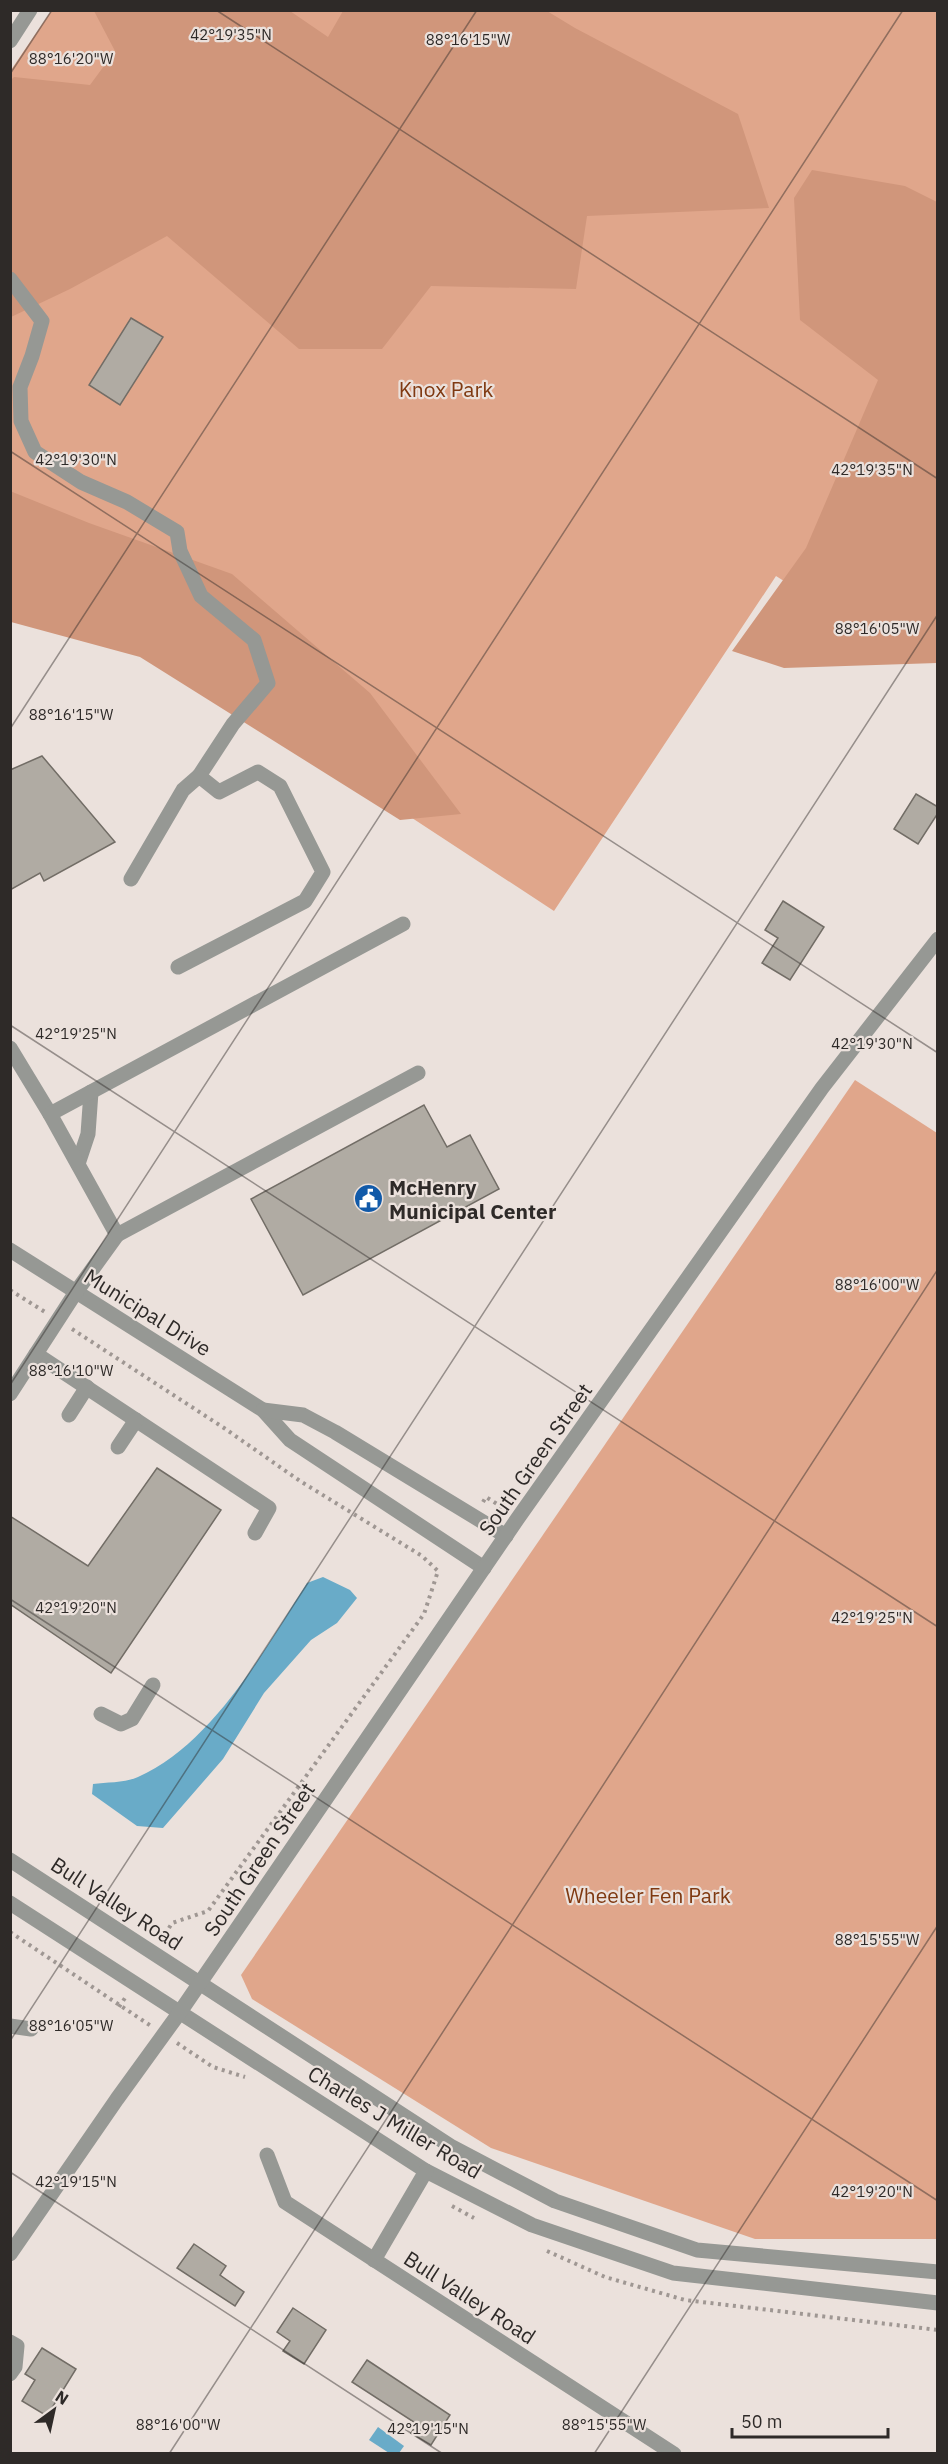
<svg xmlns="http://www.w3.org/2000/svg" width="948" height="2464" font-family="'IBM Plex Sans',sans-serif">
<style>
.green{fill:#e0a68b}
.forest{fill:#d0967b}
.water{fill:#69abc8}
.building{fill:#b0aba3;stroke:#726d66;stroke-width:1.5}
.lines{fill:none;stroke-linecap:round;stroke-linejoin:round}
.path{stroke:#9f9793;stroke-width:4;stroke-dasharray:3 4.5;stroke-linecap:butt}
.minor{stroke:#969894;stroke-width:15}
.ticks{fill:none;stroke:#2e2a28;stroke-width:1.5;stroke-opacity:0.45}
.labels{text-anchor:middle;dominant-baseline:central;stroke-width:4.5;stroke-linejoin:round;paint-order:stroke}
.park-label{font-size:21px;fill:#7f3911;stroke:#ebe1dc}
.poi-label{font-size:21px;font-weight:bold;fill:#2e2a28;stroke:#ebe1dc;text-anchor:start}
.street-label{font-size:21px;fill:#2e2a28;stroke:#ebe1dc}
.ticks-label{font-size:15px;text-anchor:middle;fill:#2e2a28;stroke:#ebe1dc;stroke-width:4.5;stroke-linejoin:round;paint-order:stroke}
</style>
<rect width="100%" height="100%" fill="#ebe1dc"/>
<g class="green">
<path d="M51,11H937V598L902,656L776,576L554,911L11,555V70Z"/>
<path d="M855,1080L937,1133V2239H755L491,2148L252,1999L241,1975Z"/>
</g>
<g class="forest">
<path d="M94,11H290L328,37L343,11H547L575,28L738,114L769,208L587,216L576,289L431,286L382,349H299L167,236L70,289L11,317L10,81L14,77L90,85L115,51Z"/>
<path d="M812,170L905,186L937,202V663L784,668L732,651L806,548L878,380L800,320L794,198Z"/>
<path d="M10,491L89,523L232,574L370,693L461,814L400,820L140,657L11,622Z"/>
</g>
<g class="water">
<path d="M323,1577L350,1590L357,1598L337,1623L311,1640L264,1693L223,1759L163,1828L137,1826L92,1794L93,1784C107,1782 125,1783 138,1777C213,1744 264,1650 307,1583Z"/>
<path d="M378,2427L404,2446L399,2453H389L369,2440Z"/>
</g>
<g class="building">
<path d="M131,318L163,337L120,405L89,385Z"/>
<path d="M42,756L115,842L44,881L40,873L10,890V770Z"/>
<path d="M916,794L938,807V813L918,844L894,829Z"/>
<path d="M783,901L824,927L790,980L762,963L778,938L765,930Z"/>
<path d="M424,1105L447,1147L470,1135L499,1189L303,1295L251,1199Z"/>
<path d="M157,1468L221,1510L111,1673L10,1604V1516L88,1566Z"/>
<path d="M194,2244L226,2266L220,2275L244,2292L235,2306L177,2268Z"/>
<path d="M293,2308L326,2330L304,2364L283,2351L290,2341L277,2332Z"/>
<path d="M42,2348L76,2369L47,2416L22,2401L35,2380L25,2374Z"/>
<path d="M367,2360L450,2415L431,2445L411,2433L417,2424L352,2382Z"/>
</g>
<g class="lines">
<g class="path">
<path d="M10,1290L45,1312"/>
<path d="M72,1329L224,1428L300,1481L422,1556L438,1571L424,1614L208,1911L172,1923L163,1938"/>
<path d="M483,1502L486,1497L505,1509"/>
<path d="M10,1932L151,2026"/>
<path d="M119,2007L125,1998"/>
<path d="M177,2043L213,2067L245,2077"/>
<path d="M452,2206L474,2218"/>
<path d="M547,2251L605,2277L685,2300L938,2330"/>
</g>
<g class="minor">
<path d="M10,41L30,10"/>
<path d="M10,279L42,321L32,356L20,387L21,421L35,452L81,482L127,502L177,532L180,551L201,596L254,640L268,683L233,724L199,776"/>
<path d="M131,879L183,790L199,776L219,792L258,772L280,786L323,872L305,901L178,967"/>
<path d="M10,1048L50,1114"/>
<path d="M78,1164L88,1134L91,1092"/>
<path d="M117,1235L418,1073"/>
<path d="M10,1250L263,1410L290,1440L484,1568"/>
<path d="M36,1354L269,1508L255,1533"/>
<path d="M10,1394L76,1292L117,1235L50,1114L403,924"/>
<path d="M263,1410L303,1415L335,1432L506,1536"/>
<path d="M69,1415L87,1387"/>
<path d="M118,1447L136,1420"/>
<path d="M101,1714L121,1724L132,1719L153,1685"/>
<path d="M10,1860L452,2147L555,2201L697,2250L938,2272"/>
<path d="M10,1903L426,2171L532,2225L673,2273L938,2303"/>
<path d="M10,2026L31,2029"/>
<path d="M267,2155L285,2202L674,2454"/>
<path d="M10,2254L117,2099L180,2012L518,1518L822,1088L938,939"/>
<path d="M374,2260L426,2171"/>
<path d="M10,2342L17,2346L15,2367L10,2374"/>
</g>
</g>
<path class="ticks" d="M216,10L938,479M10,74L52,10M10,451L938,1053M10,729L477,10M10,1025L938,1627M10,1385L903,10M10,1599L938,2201M10,2041L938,614M10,2172L443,2454M169,2454L938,1269M594,2454L938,1925"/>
<defs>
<symbol id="civic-disc" viewBox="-11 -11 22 22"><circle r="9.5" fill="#115aa9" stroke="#ebe1dc"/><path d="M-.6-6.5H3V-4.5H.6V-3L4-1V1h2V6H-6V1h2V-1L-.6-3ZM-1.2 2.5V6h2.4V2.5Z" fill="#fff"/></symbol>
</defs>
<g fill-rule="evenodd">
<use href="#civic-disc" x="352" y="1182" width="33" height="33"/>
</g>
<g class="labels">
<g class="park-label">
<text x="446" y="389">Knox Park</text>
<text x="648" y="1895">Wheeler Fen Park</text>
</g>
<g class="poi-label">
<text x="389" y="1187">McHenry<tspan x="389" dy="24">Municipal Center</tspan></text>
</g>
<g class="street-label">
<text transform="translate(148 1312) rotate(32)">Municipal Drive</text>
<text transform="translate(535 1459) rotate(-55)">South Green Street</text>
<text transform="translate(259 1859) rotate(-56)">South Green Street</text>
<text transform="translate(117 1903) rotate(33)">Bull Valley Road</text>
<text transform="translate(395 2122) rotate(31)">Charles J Miller Road</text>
<text transform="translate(470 2297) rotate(33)">Bull Valley Road</text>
</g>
</g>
<g class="ticks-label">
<text x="231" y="40">42°19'35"N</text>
<text x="468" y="45">88°16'15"W</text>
<text x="71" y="64">88°16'20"W</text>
<text x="76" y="465">42°19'30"N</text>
<text x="872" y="475">42°19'35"N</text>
<text x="877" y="634">88°16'05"W</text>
<text x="71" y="720">88°16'15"W</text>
<text x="76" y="1039">42°19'25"N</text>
<text x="872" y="1049">42°19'30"N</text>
<text x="877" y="1290">88°16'00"W</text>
<text x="71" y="1376">88°16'10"W</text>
<text x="76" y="1613">42°19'20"N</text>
<text x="872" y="1623">42°19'25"N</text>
<text x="877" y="1945">88°15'55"W</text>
<text x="71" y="2031">88°16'05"W</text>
<text x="76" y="2187">42°19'15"N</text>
<text x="872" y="2197">42°19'20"N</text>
<text x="178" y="2430">88°16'00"W</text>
<text x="604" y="2430">88°15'55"W</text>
<text x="428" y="2434">42°19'15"N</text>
</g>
<rect width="948" height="2464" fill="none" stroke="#2e2a28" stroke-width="24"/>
<g transform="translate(54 2410) rotate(33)" stroke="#ebe1dc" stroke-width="4.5" paint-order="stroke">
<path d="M0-4.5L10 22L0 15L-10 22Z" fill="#2e2a28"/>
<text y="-9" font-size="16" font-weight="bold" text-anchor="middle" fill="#2e2a28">N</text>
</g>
<path d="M732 2428v9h156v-9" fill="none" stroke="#2e2a28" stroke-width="3"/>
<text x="741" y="2428" font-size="18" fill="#2e2a28" stroke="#ebe1dc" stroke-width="4.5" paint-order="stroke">50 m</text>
</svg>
